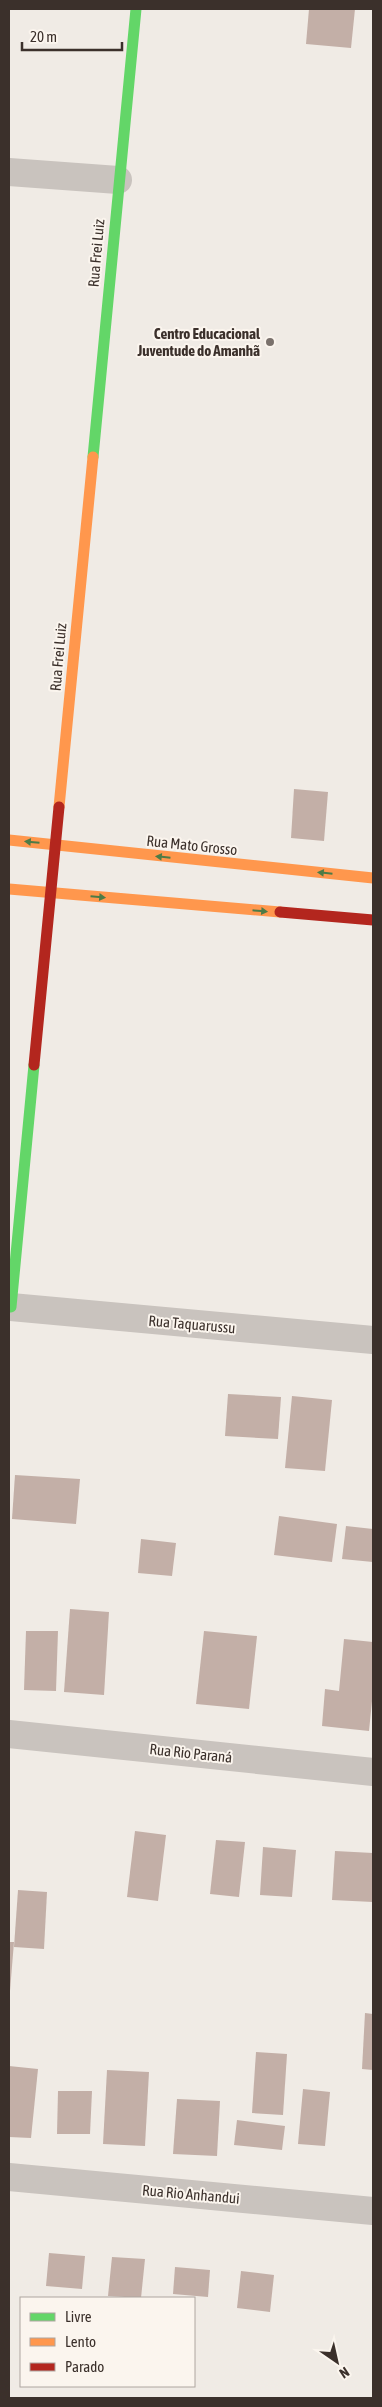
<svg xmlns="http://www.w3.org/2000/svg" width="382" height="2407" font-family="'Asap Condensed',sans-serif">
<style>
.building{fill:#c3afa7}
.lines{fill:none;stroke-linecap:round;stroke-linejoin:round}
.street{stroke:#c9c3be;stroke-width:28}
.fast{stroke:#63d668;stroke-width:11}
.slow{stroke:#ff974d;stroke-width:11}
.jam{stroke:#b3261e;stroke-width:11}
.oneway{fill:#4d7b46}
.poi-dot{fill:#7a716c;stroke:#fbf5ee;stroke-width:2}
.labels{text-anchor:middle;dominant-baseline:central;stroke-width:4;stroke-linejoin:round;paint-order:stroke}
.street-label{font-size:15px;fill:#3b302b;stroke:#fbf5ee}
.poi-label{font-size:15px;font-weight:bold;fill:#3b302b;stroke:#fbf5ee;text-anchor:end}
</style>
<rect width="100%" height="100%" fill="#f0ebe5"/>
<g class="building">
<path d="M309,9H355L351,48L306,44Z"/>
<path d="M294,789L328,792L324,841L291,838Z"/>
<path d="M228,1394L281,1397L278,1439L225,1436Z"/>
<path d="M292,1396L332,1400L325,1471L285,1468Z"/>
<path d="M15,1475L80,1479L76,1524L12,1519Z"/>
<path d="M279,1516L337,1524L332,1562L274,1555Z"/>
<path d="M346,1526L373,1529V1562L342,1559Z"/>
<path d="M141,1539L176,1543L172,1576L138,1573Z"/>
<path d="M70,1609L109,1612L104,1695L64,1692Z"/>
<path d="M26,1631H58L56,1691L24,1690Z"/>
<path d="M204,1631L257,1636L249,1709L196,1704Z"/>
<path d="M344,1639L373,1642V1691L369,1731L322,1726L325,1689L339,1691Z"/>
<path d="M135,1831L166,1835L158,1901L127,1897Z"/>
<path d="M216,1840L245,1842L239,1897L210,1894Z"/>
<path d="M263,1847L296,1850L292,1897L260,1895Z"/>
<path d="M335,1851L373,1853V1902L332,1900Z"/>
<path d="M18,1890L47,1892L44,1949L14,1947Z"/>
<path d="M9,1942H14L10,1991H9Z"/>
<path d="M365,2013L373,2014V2070L362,2069Z"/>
<path d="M256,2052L287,2054L283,2115L252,2113Z"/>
<path d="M9,2066L38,2069L31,2138L9,2137Z"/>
<path d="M107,2070L149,2072L145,2146L103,2144Z"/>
<path d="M303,2089L330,2092L325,2146L298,2144Z"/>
<path d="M58,2091H92L90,2134H57Z"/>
<path d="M177,2099L220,2101L217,2156L173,2154Z"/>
<path d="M237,2120L285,2126L282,2150L234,2145Z"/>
<path d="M49,2253L85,2256L82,2289L46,2286Z"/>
<path d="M112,2257L145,2259L141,2298L108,2296Z"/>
<path d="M175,2267L210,2270L208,2297L173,2294Z"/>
<path d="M241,2271L274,2275L270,2312L237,2308Z"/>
</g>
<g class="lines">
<g class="street">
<path d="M9,172L118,180"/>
<path d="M11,1307L373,1340"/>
<path d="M9,1734L373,1772"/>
<path d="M9,2177L373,2211"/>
</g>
<g class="fast">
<path d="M93,457L136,9"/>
<path d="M9,1307H11L34,1065"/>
</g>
<g class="slow">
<path d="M59,807L93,457"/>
<path d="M9,840L373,878"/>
<path d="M9,889L280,912"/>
</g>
<g class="jam">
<path d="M280,912L373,920"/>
<path d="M34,1065L59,807"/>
</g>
</g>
<defs><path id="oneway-solid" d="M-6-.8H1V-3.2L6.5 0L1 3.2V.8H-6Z" transform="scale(1.25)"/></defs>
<g class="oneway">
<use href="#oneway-solid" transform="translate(32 842) rotate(-175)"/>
<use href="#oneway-solid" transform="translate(163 857) rotate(-174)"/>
<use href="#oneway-solid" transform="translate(325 873) rotate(-174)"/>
<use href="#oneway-solid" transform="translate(98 897) rotate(5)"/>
<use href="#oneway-solid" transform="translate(260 911) rotate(5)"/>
</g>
<circle class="poi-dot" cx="270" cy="342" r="5"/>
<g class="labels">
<g class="street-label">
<text transform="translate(96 253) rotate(-85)">Rua Frei Luiz</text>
<text transform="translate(58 657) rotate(-85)">Rua Frei Luiz</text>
<text transform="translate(192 845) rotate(6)">Rua Mato Grosso</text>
<text transform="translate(192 1324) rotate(5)">Rua Taquarussu</text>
<text transform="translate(191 1753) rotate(6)">Rua Rio Paraná</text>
<text transform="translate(191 2194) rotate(5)">Rua Rio Anhandui</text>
</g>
<g class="poi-label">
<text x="260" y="333">Centro Educacional<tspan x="260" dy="17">Juventude do Amanhã</tspan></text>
</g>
</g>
<rect width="382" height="2407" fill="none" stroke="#3b302b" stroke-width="20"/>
<rect x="20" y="2297" width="175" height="90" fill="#fbf5ee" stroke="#aea6a0"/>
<rect x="30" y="2313" width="25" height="8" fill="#63d668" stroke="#aea6a0"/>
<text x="65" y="2322" font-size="15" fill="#3b302b">Livre</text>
<rect x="30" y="2338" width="25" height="8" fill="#ff974d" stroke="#aea6a0"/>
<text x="65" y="2347" font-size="15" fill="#3b302b">Lento</text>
<rect x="30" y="2363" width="25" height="8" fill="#b3261e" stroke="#aea6a0"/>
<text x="65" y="2372" font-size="15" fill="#3b302b">Parado</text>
<g transform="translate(337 2362) rotate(146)" stroke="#fbf5ee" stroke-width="4" paint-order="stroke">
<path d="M0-4L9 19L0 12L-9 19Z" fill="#3b302b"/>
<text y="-8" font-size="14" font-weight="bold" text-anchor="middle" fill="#3b302b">N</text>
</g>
<path d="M22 42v8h100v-8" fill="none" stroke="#3b302b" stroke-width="2.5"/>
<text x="30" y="42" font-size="15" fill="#3b302b" stroke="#fbf5ee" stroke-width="4" paint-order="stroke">20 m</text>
</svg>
